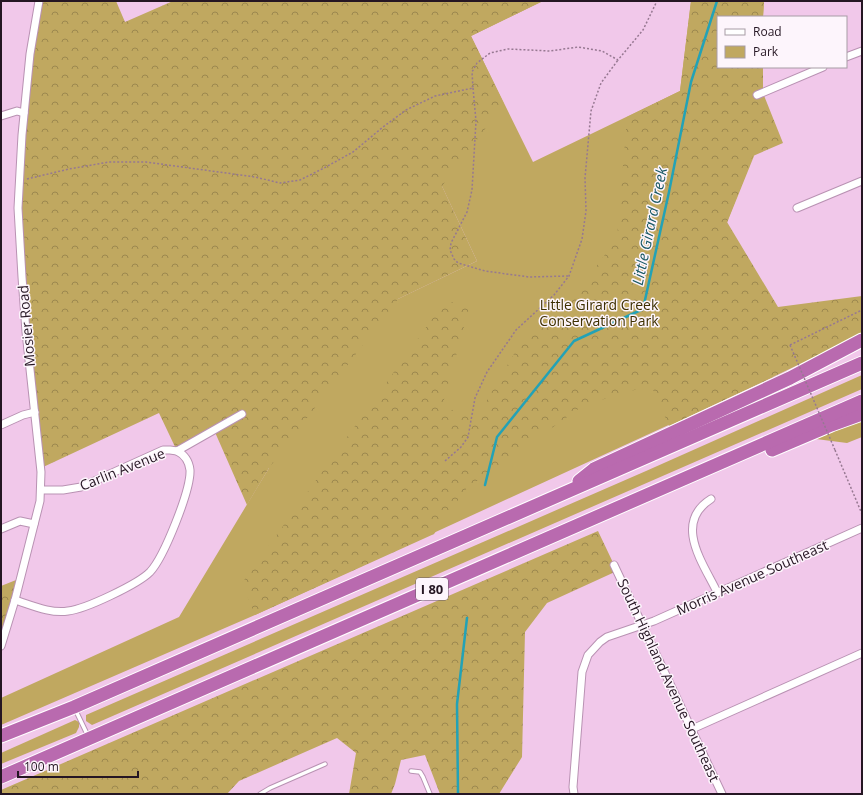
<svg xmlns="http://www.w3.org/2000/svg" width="863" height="795" font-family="'Open Sans',sans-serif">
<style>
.green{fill:#c0a860}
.forest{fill:url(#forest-crowns)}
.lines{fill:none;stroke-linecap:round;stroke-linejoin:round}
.stream{stroke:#23a2b6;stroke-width:2.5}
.lane-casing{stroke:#b992b3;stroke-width:5.5}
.street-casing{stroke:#b992b3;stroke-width:9}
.highway-casing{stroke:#fff;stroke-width:15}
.path{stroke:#967891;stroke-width:1.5;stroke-dasharray:2 2;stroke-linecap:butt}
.lane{stroke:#fff;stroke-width:3.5}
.street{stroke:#fff;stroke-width:7}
.highway{stroke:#b96aaf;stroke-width:13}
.path-bridge{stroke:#967891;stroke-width:1.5;stroke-dasharray:2 2;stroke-linecap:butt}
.labels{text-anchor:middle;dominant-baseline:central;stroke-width:3;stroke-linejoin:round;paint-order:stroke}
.shield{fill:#fdf5fc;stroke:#665964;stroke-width:1}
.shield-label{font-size:13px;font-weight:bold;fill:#251623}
.park-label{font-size:14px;fill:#3e3000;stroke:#fdf5fc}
.street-label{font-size:14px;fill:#251623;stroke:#fdf5fc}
.water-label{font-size:15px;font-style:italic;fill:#185964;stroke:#fdf5fc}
</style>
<defs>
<pattern id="forest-crowns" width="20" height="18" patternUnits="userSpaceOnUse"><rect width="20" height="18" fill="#c0a860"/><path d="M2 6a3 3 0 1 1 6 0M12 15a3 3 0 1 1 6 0" fill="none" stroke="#9c884f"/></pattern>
</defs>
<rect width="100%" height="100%" fill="#f1c8ea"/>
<g class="green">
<path d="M543,1L471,36L533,162L680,91L691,1H764L763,17H718V67L754,156L716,250L773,377L255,615L1,725V698L179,617L269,468L229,380L477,261L361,13Z"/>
<path d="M862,375V389L92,725L86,721V715L646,471Z"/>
<path d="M862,420V437L847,443L816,439Z"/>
<path d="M75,720L79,722V727L76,733L1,764V753Z"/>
</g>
<g class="forest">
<path d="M39,1H116L125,22L173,1H543L471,36L504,104L442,186L477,261L398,299L269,468L247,505L214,430L177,451L159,413L41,468L18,208Z"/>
<path d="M691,1H764L763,17H718V67H763V93L783,143L753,156L727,222L778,307L862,296V334L773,377L669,426L651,385L584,405L467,488L434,534L255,615L242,583L445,301L470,305L442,407L477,417L521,342L585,282L617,238L627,117L680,91Z"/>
<path d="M598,531L617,571L547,603L525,632L522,757L499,794H440L425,755L401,760L395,784L391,794H349L356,753L337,738L239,781L227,794H1V790Z"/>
<path d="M21,578L1,646V586Z"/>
</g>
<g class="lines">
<g class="stream">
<path d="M485,485L497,437L574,341L643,309L669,192L691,82L717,1"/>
<path d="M458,794L457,704L467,618"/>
</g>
<defs>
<g id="lane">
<path d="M75,709L88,736"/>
<path d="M411,771L420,772L423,777L430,794"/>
<path d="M260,794L270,788L325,764"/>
</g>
<g id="street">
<path d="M846,57L862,51"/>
<path d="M757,95L823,67"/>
<path d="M1,116L17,111L24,113"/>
<path d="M797,208L862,181"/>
<path d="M1,425L23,415L35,412"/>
<path d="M41,490H63L81,487L163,450H170L177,451L242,414"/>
<path d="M711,499C673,523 703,563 717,592"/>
<path d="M1,529L20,521L34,524"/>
<path d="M614,565L722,794"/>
<path d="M15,600C31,605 51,614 68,611C86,609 138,584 150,572C164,557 191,490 190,470C189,461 185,455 177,451"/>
<path d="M1,646L15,600L40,501L41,472L26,332L22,277L18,208L22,135L30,54L39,1"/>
<path d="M692,729L862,653"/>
<path d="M574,794L573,787L582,672L588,655L600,642L607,637L654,621L862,528"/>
</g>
<g id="highway">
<path d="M772,450L831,425L862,414"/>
<path d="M579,481L594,469L790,378L862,340"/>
<path d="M1,736L74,707L862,363"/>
<path d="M1,777L862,401"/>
</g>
</defs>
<use href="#lane" class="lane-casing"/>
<use href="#street" class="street-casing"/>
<use href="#highway" class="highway-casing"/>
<g class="path">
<path d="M473,88L476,121L472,190L467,212L451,243L450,250L454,259L458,263L485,271L529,277L569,276"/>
<path d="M27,179L69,169L109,162H146L255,177L280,183L300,180L324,168L353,152L383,127L406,110L435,96L473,88L472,72L477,63L490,53L508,49L550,51L578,47L602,51L618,60L643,30L657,1"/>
<path d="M790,345L862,310"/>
<path d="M835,450L862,514"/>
<path d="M445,461L461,447L468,437L475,398L487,372L516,330L554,295L569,276L582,239L586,211L585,178L591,111L601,83L618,60"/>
</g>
<use href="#lane" class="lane"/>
<use href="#street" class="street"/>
<use href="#highway" class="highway"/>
<path class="path-bridge" d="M790,345L835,450"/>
</g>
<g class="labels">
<rect class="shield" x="416" y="578" width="32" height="22" rx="3"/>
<g class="shield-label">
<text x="432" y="589">I 80</text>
</g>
<g class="park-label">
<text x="599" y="304">Little Girard Creek<tspan x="599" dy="16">Conservation Park</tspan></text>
</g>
<g class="street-label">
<text transform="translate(26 326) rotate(-95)">Mosier Road</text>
<text transform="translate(122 469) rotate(-22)">Carlin Avenue</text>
<text transform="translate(752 577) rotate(-24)">Morris Avenue Southeast</text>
<text transform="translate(669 680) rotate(65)">South Highland Avenue Southeast</text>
</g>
<g class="water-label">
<text transform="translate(649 226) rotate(-78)">Little Girard Creek</text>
</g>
</g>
<rect width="863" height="795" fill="none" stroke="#251623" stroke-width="4"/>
<rect x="717" y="16" width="130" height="52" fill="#fdf5fc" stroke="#a79ca5"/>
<rect x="725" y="29" width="20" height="6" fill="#ffffff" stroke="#a79ca5"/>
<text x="753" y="36" font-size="12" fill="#251623">Road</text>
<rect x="725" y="46" width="20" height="12" fill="#c0a860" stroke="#a79ca5"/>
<text x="753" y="56" font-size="12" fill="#251623">Park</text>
<path d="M18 771v6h120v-6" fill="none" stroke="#251623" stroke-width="2"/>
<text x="24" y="771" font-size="12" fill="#251623" stroke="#fdf5fc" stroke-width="3" paint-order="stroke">100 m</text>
</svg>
